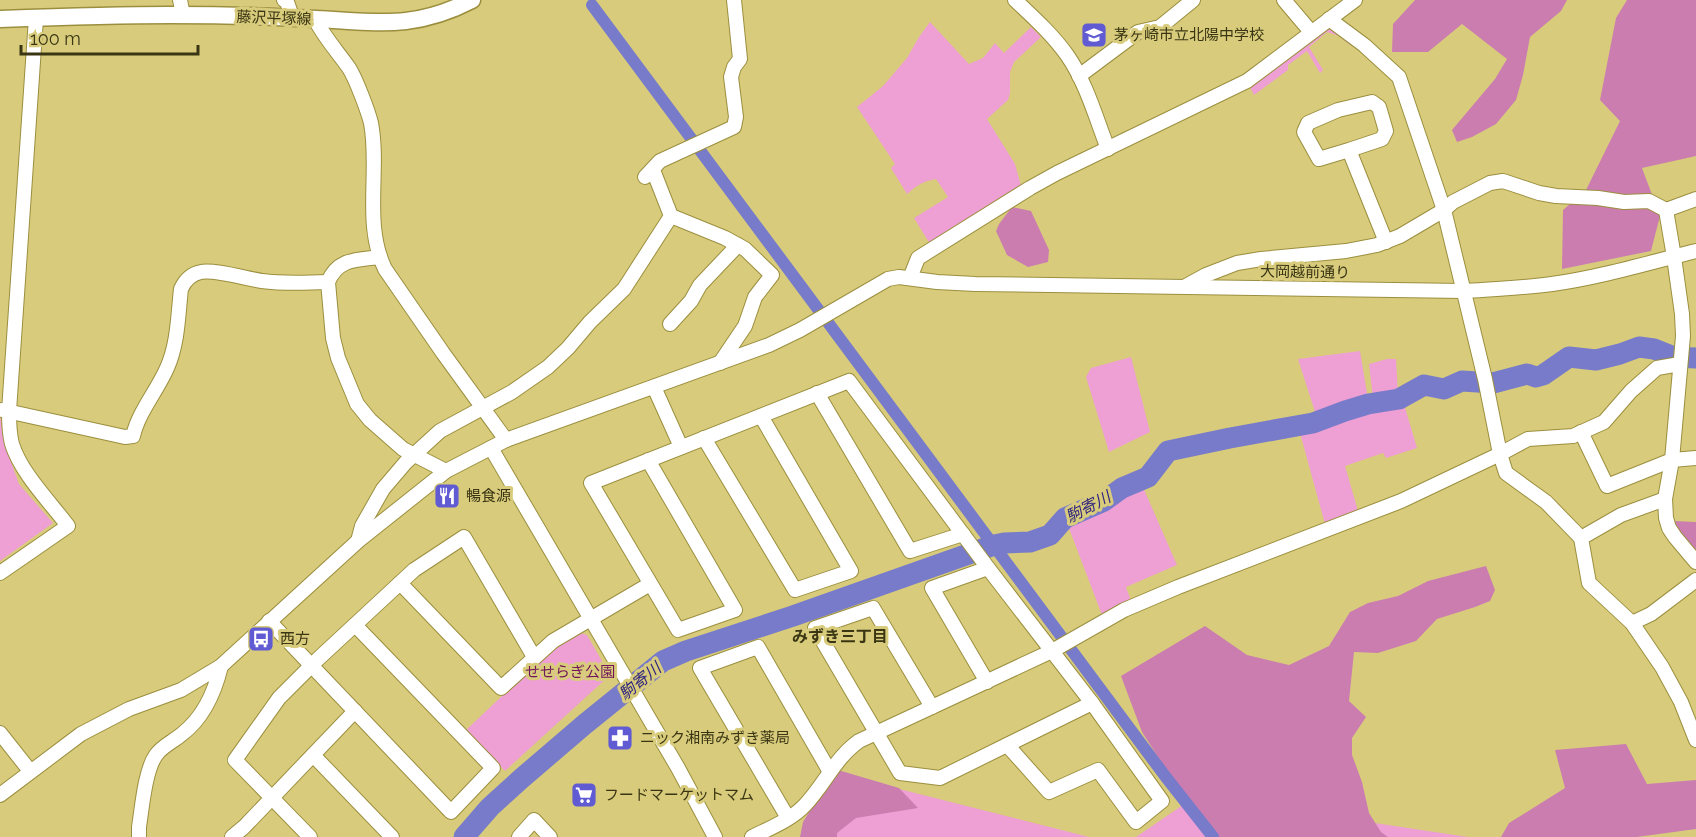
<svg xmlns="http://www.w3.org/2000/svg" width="1696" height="837" font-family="Raleway,'Noto Sans JP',sans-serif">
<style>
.green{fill:#ee9fd3}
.forest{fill:#cb7db0}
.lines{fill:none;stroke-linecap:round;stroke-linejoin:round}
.canal{stroke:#787bc9;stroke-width:12}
.river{stroke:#787bc9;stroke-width:21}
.minor-casing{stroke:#9b8f3f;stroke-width:16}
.major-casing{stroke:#9b8f3f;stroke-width:19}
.minor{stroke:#fff;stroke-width:14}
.major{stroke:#fff;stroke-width:16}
.labels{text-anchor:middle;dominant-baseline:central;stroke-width:6;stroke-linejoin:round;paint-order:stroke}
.street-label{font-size:15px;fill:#3a3513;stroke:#d8cc7c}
.poi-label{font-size:15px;fill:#3a3513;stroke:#d8cc7c;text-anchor:start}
.park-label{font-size:15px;fill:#72145a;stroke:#d8cc7c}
.water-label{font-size:16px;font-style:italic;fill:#2f2480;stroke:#d8cc7c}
.neighbourhood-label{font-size:16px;font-weight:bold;fill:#3a3513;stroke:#d8cc7c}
</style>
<rect width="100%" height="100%" fill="#d8cc7c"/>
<g class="green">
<path d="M930,22L969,64L983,58L995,43L1004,53L1031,27L1041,37L1014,62L1010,72V93L1008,100L987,119L1015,164L1021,186L930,244L914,218L948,197L936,179C923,181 916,186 907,194L891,168L895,164L857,107L883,86L907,58L919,37Z"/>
<path d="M1329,26L1353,43L1352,45H1350L1339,36L1327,32L1309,47L1323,70L1320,73L1307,51L1288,65V70L1254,95L1249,85Z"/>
<path d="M1360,351L1368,399L1332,408L1316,415L1298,359Z"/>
<path d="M1131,357L1150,432L1109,452L1086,377L1091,368Z"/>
<path d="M1387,359H1396L1398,394L1373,399L1369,364Z"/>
<path d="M1404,404L1417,448L1386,458L1383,453L1345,466L1358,511L1336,518L1325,524L1300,433L1315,430L1348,416Z"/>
<path d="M0,416L6,448L19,484L53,523L0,561Z"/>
<path d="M1142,485L1177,565L1126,587L1131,601L1102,615L1067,523L1108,504L1125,492Z"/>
<path d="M580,633L587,635L610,675L505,771L466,730L552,649Z"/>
<path d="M836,773L1089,837H820Z"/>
<path d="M1196,796L1468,837H1136Z"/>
</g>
<g class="forest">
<path d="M1415,0H1567L1561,11L1530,37L1523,75L1516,100L1496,124L1472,137L1457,142L1452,130L1495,79L1507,59L1462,24L1428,52H1392L1393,24Z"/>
<path d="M1627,0H1696V156L1642,168L1660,216L1651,251L1562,269L1563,210L1586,190L1620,121L1600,100L1616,18Z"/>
<path d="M1012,207L1031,211L1049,250L1048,262L1028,267L1007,255L996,231L999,224Z"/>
<path d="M1673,521L1696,522V555L1678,535Z"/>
<path d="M1486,566L1495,590L1490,601L1475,607L1437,619L1416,641L1378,653L1354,652L1349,701L1366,717L1352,738V755L1362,782L1369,813L1381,832L1388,837H1214L1194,813L1142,732L1121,676L1205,626L1247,655L1289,665L1329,646L1350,612L1368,603L1398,596L1428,581Z"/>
<path d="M1626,744L1647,784L1696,780V829L1637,837H1501L1509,823L1565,788L1555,750Z"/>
<path d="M838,770L899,788L918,808L856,818L837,833V837H800L803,822L820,794Z"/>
</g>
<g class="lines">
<path class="canal" d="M592,5L1165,776L1213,837"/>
<path class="river" d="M464,837L490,807L522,778L585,724L663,661L686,651L793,616L994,545L1004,543L1030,542L1050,535L1065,518L1104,501L1122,488L1148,477L1168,451L1230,438L1313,423L1345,411L1368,404L1399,399L1424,385L1444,389L1462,381L1493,383L1527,374L1536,377L1543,375L1569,357L1596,360L1620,354L1639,347L1654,349L1674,357L1696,358"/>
<defs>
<g id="minor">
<path d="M180,0L183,15"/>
<path d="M284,0L287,2L293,19"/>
<path d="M1015,0C1033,17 1052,34 1067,55C1086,82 1096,118 1108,149"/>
<path d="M1284,0L1311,32"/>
<path d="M315,19C324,37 337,51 349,68C356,79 368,111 371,123C380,171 363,224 385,269L443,353L506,440"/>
<path d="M1329,19L1364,45L1399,77L1444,210L1485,379L1500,454L1506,473L1546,502L1581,538L1621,515L1665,499"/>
<path d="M1079,76L1138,32L1160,27L1193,0"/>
<path d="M1349,150L1382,139L1386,131L1379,107L1372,102L1338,110L1308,123L1304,132L1319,159L1349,150L1386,242"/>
<path d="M653,170L671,216L725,238L745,249L772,275L755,297L745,326L720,363"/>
<path d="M645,177L660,161L734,127L736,117L731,77L734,67L740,59L734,0"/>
<path d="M1666,210L1674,257L1682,314L1683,336L1672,460L1665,499L1666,518L1669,528L1675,537L1696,562"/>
<path d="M380,257C357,260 338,258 328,282L333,338L338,358L357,404L370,420L403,449L446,471"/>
<path d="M910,278L918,258L1030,188L1057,173L1247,81L1355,0"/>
<path d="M1186,286L1206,275L1237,263L1261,259L1346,251L1377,245L1400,236L1444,210L1453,202L1490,183L1503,181L1539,193L1556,196L1598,198L1624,202L1649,201L1666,210L1696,199"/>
<path d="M670,324L691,301L700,285L738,245"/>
<path d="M654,387L681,447"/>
<path d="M817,393L910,551L963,534"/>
<path d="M2,410L125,437L133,436C139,411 157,391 167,368C178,344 178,315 181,289C185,280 191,274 201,272C213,269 248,279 262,281C284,284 306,283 328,282"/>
<path d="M1581,432L1607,486L1672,460L1696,458"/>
<path d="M704,438L795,590L851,571L761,416"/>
<path d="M491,448L678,768L715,837"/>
<path d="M648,460L735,610L678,630L591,483L849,381L988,568L1092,703L1162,801L1136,822L1098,770L1049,792L1007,745"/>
<path d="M1581,538L1589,583L1632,623L1662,667L1681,702L1696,740"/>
<path d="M358,541L362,526L383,489L406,462L440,431L512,392L548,367L568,348L590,322L624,289L671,216"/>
<path d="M0,573L68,526C50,502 21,473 12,444C9,433 9,422 9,411L36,18"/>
<path d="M400,583L501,688L553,641L650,584"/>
<path d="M269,621L451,812L493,768L355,625"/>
<path d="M1632,623L1651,614L1696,580"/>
<path d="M987,682L932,588L988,568"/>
<path d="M932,707L873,608L815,628L900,773L940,778L1092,703"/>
<path d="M0,733L30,771"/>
<path d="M313,755L392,837"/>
<path d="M0,795L81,734L129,709L181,690L221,666L358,541L446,471L506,440L769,345L800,330L888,279L899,277L937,282L975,284L1464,291C1494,289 1523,288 1552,284C1601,277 1648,263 1696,251"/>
<path d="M788,818L700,668L758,647L830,772"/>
<path d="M139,837V827C142,808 145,770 156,755C162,746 174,741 182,734C203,718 215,691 221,666"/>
<path d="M232,837L244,827L355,711"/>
<path d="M310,837L235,760L279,698L318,659L414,570L464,537L534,657"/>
<path d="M519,837L534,820L550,837"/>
<path d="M752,837C770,828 791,820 805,805C825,784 835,758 859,741L1052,651L1124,610L1178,587L1401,501L1500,454L1528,439L1573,436L1604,422L1631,391L1657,368L1680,364"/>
</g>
<path id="major" d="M0,19C56,17 113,15 170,15C218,15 268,16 316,19C378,22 414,30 472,0"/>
</defs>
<use href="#minor" class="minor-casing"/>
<use href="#major" class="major-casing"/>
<use href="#minor" class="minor"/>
<use href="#major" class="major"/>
</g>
<defs>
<symbol id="school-square" viewBox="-11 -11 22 22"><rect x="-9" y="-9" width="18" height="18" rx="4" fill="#605ad3" stroke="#d8cc7c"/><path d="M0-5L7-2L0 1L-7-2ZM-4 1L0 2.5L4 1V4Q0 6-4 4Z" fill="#fff"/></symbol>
<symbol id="restaurant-square" viewBox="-11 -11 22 22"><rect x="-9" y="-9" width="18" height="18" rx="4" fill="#605ad3" stroke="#d8cc7c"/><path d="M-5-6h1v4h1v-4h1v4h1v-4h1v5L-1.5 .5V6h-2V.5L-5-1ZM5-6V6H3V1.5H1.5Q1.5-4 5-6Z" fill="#fff"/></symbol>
<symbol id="bus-square" viewBox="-11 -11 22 22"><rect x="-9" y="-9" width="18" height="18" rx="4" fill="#605ad3" stroke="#d8cc7c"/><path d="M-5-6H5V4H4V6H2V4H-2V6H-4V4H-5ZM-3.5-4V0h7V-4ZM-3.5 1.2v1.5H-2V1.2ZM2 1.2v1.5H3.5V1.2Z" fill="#fff"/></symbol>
<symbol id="pharmacy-square" viewBox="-11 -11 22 22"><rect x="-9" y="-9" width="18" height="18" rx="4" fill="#605ad3" stroke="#d8cc7c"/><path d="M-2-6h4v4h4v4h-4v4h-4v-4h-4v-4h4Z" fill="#fff"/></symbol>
<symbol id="supermarket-square" viewBox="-11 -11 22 22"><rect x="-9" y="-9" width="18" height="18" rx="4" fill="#605ad3" stroke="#d8cc7c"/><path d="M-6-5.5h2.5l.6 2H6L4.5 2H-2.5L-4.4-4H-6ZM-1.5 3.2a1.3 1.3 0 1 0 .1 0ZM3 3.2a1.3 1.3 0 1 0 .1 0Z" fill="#fff"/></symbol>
</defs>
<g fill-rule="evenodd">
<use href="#school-square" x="1079" y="20" width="30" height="30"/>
<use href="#restaurant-square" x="432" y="481" width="30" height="30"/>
<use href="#bus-square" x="246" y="624" width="30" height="30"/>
<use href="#pharmacy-square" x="605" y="723" width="30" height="30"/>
<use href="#supermarket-square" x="569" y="780" width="30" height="30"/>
</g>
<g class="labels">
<g class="street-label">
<text transform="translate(274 18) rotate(2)">藤沢平塚線</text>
<text transform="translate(1305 272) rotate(1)">大岡越前通り</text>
</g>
<g class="poi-label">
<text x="1114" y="35">茅ヶ崎市立北陽中学校</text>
<text x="466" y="496">暢食源</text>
<text x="280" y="639">西方</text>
<text x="640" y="738">ニック湘南みずき薬局</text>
<text x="604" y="795">フードマーケットマム</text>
</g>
<g class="park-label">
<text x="570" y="672">せせらぎ公園</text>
</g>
<g class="water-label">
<text transform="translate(1088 507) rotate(-28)">駒寄川</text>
<text transform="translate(640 681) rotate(-39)">駒寄川</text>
</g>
<g class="neighbourhood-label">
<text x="840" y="636">みずき三丁目</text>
</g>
</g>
<path d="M21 45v9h177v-9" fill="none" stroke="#3a3513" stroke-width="3"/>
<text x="30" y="45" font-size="18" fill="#3a3513" stroke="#d8cc7c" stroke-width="4.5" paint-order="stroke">100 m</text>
</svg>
